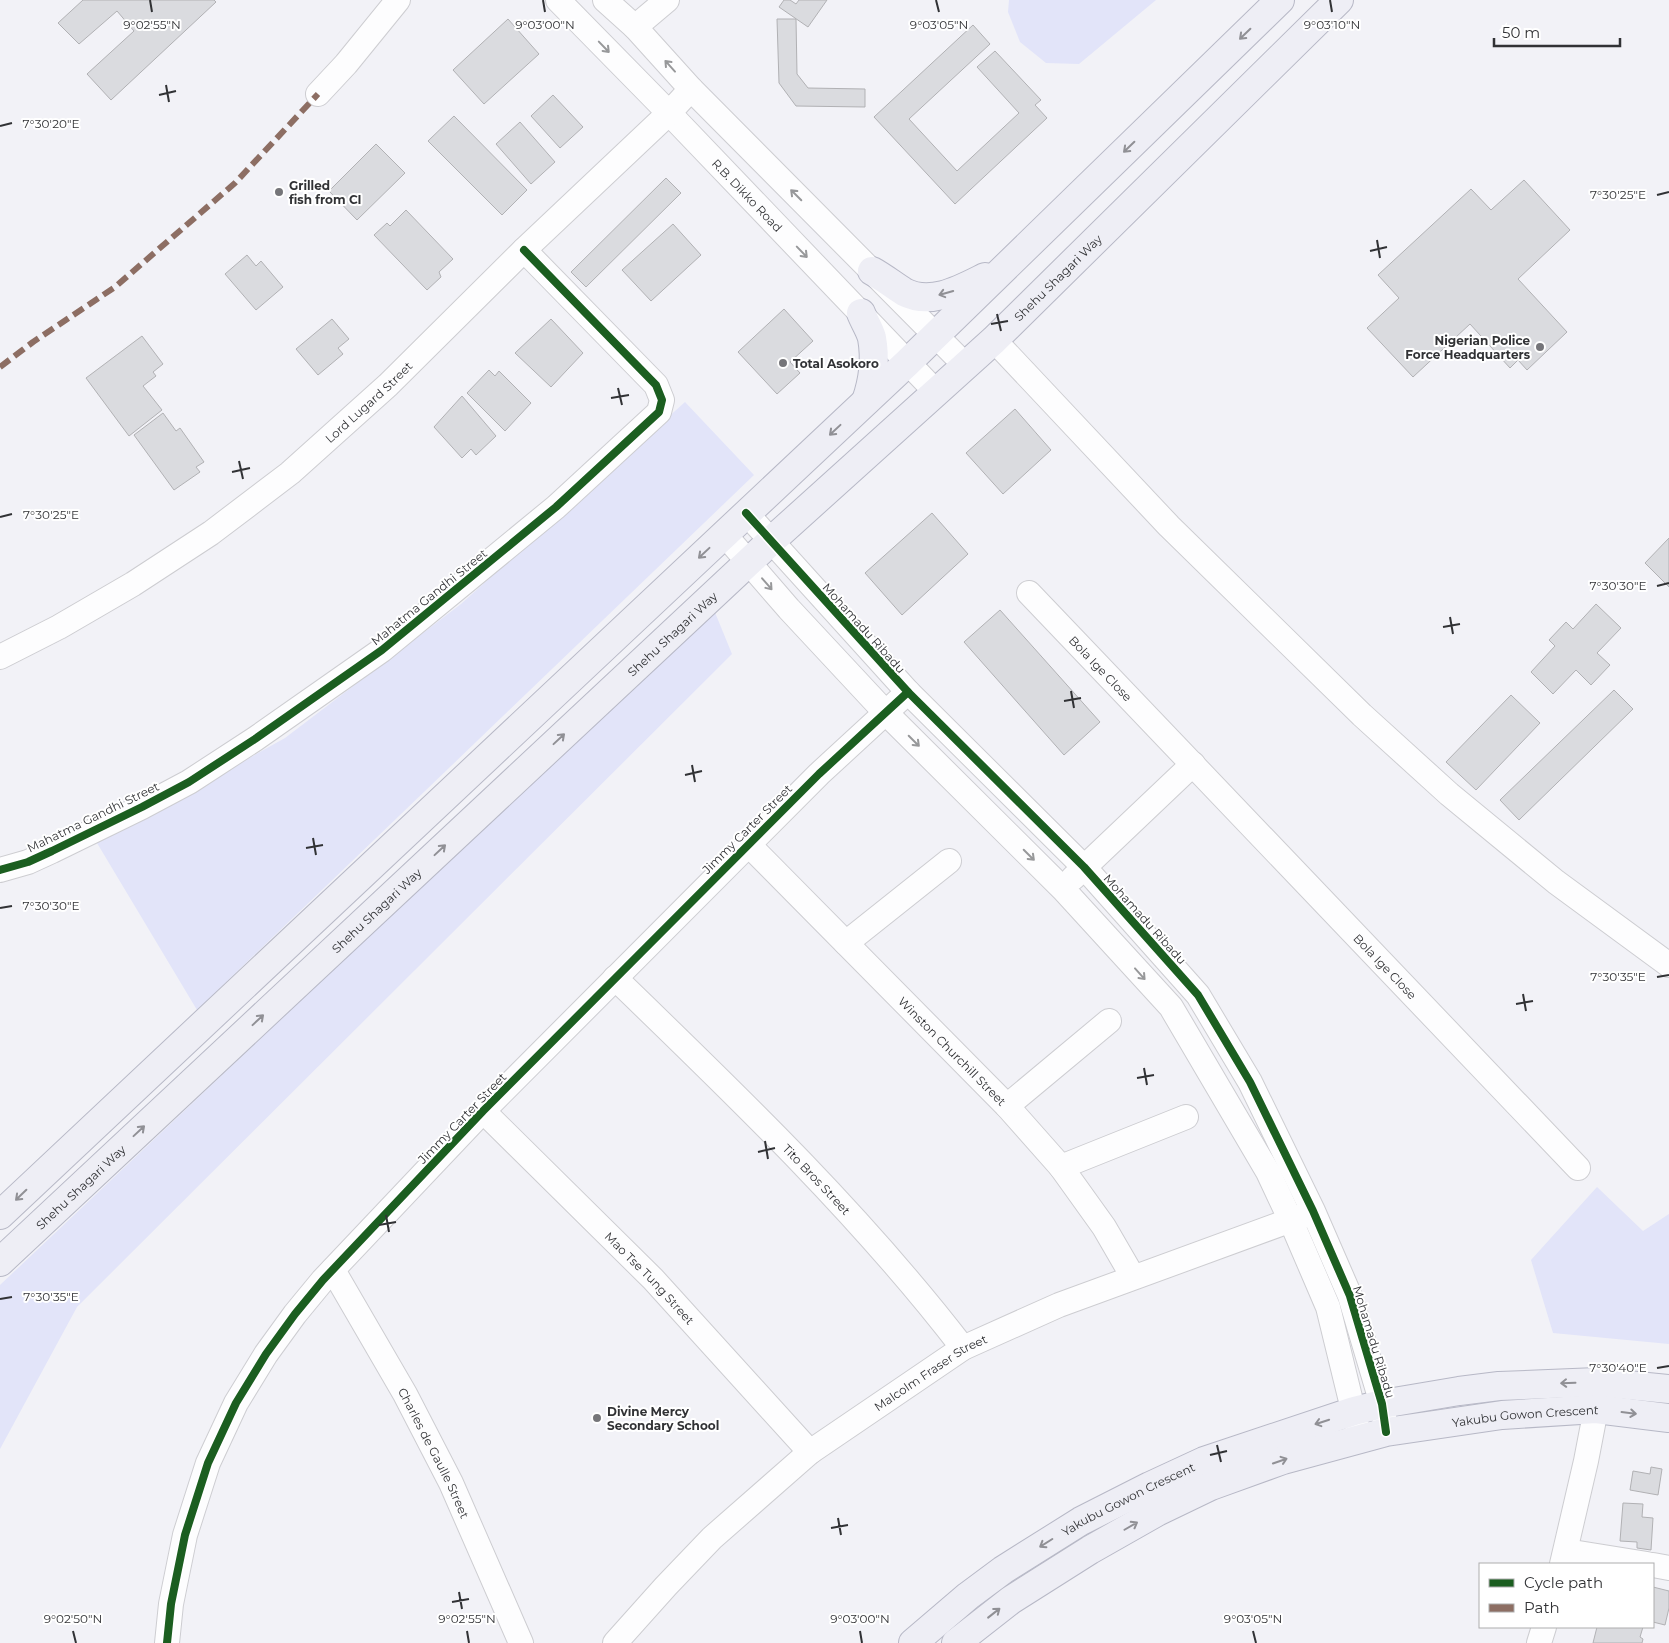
<svg xmlns="http://www.w3.org/2000/svg" width="1669" height="1643" font-family="Montserrat,sans-serif">
<style>
.green{fill:#e2e4f9}
.building{fill:#dadbdf;stroke:#b1b1b4}
.lines{fill:none;stroke-linecap:round;stroke-linejoin:round}
.minor-casing{stroke:#cdcdd1;stroke-width:26}
.major-casing{stroke:#b7b8c6;stroke-width:30}
.minor{stroke:#fdfdfe;stroke-width:24}
.major{stroke:#eeeef5;stroke-width:28}
.quiet{stroke:#8d6e63;stroke-width:6;stroke-dasharray:12 6;stroke-linecap:butt}
.cycleway-casing{stroke:#fff;stroke-width:11}
.cycleway{stroke:#1b5e20;stroke-width:8}
.oneway{stroke:#909095}
.oneway2{stroke:#97989a}
.ticks{fill:none;stroke:#313235;stroke-width:2}
.poi-dot{fill:#757579;stroke:#fff;stroke-width:2}
.labels{text-anchor:middle;dominant-baseline:central;stroke-width:4;stroke-linejoin:round;paint-order:stroke}
.poi-label{font-size:12px;font-weight:bold;fill:#313235;stroke:#fff;text-anchor:start}
.street-label{font-size:12px;fill:#313235;stroke:#fff}
.ticks-label{font-size:12px;text-anchor:middle;fill:#313235;stroke:#fff;stroke-width:4;stroke-linejoin:round;paint-order:stroke}
</style>
<rect width="100%" height="100%" fill="#f2f2f7"/>
<g class="green">
<path d="M1009,0H1156L1079,64L1046,63L1020,42L1008,12Z"/>
<path d="M685,402L754,475L197,1010L97,843L285,738L461,604Z"/>
<path d="M714,610L732,654L77,1307L0,1449V1285Z"/>
<path d="M1597,1187L1643,1231L1669,1214V1344L1553,1333L1531,1260Z"/>
</g>
<g class="building">
<path d="M83,0H214L216,2L111,100L87,74L134,31L117,11L79,44L58,23Z"/>
<path d="M784,0H790L796,4L799,0H827L808,27L779,7Z"/>
<path d="M508,19L539,54L484,104L453,70Z"/>
<path d="M777,19H796L797,74L808,88L865,89V107L796,106L779,83Z"/>
<path d="M973,25L990,44L909,119L957,171L1019,113L977,67L995,51L1041,100L1035,105L1047,118L955,204L874,117Z"/>
<path d="M553,95L583,127L560,148L531,116Z"/>
<path d="M454,116L527,190L502,215L428,141Z"/>
<path d="M520,122L555,162L531,184L496,144Z"/>
<path d="M376,144L405,173L357,220L329,191Z"/>
<path d="M666,178L681,193L586,287L571,272Z"/>
<path d="M1524,180L1570,230L1518,279L1567,332L1527,370L1518,360L1510,368L1470,324L1413,377L1367,328L1399,298L1378,275L1471,189L1491,210Z"/>
<path d="M406,210L453,259L439,272L441,277L427,290L374,235L387,223L390,226Z"/>
<path d="M673,224L701,255L651,301L622,270Z"/>
<path d="M247,255L256,266L261,261L283,287L256,310L225,274Z"/>
<path d="M784,309L813,341L790,362L800,373L777,394L738,352Z"/>
<path d="M332,319L349,339L338,348L343,354L318,375L296,349Z"/>
<path d="M551,319L583,353L551,387L515,353Z"/>
<path d="M142,336L163,364L153,372L156,376L143,386L162,410L129,436L86,378Z"/>
<path d="M489,370L495,376L499,371L531,403L505,431L467,393Z"/>
<path d="M462,396L496,436L476,455L471,449L462,458L434,427Z"/>
<path d="M1015,409L1051,450L1003,494L966,453Z"/>
<path d="M163,413L176,431L180,428L204,462L196,467L200,472L174,490L134,435Z"/>
<path d="M932,513L968,554L902,615L865,573Z"/>
<path d="M1669,538V587L1645,563Z"/>
<path d="M1596,604L1621,628L1597,653L1610,665L1591,685L1576,670L1553,694L1531,672L1555,646L1549,640L1566,622L1573,629Z"/>
<path d="M1000,610L1100,722L1064,755L964,642Z"/>
<path d="M1614,690L1633,709L1519,820L1500,800Z"/>
<path d="M1511,695L1540,723L1476,790L1446,762Z"/>
<path d="M1651,1467L1662,1469L1658,1495L1630,1490L1633,1471L1650,1474Z"/>
<path d="M1623,1503L1643,1504L1642,1517L1653,1518L1651,1550L1637,1548V1542L1620,1541Z"/>
<path d="M1653,1587L1669,1591V1608L1665,1625L1653,1622Z"/>
<path d="M1597,1627H1643L1640,1637L1643,1639L1642,1643H1593Z"/>
</g>
<g class="lines">
<defs>
<g id="minor">
<path id="s1" d="M558,0L669,113L936,392"/>
<path d="M605,0L635,27L691,89L966,366"/>
<path d="M635,27L667,0"/>
<path d="M318,94L346,64L398,0"/>
<path d="M994,340L1169,526L1362,715L1449,794L1556,882L1669,965"/>
<path d="M746,513L908,692L1084,867L1198,995L1250,1082L1313,1211L1350,1296L1382,1404L1385,1423"/>
<path d="M724,534L789,609L885,712L1063,889L1171,1007L1268,1172L1291,1221L1328,1307L1360,1438"/>
<path id="s2" d="M1029,593L1578,1168"/>
<path id="s3" d="M0,657L59,627L133,584L211,533L290,473L388,385L524,250L669,113L691,89"/>
<path id="s4" d="M748,844L1007,1106L1061,1167L1104,1227L1133,1277"/>
<path d="M0,870L28,862L52,851L142,807L189,782L255,739L382,650L556,507L659,412L662,400L656,385L524,250"/>
<path d="M1073,878L1193,764"/>
<path d="M846,943L949,861"/>
<path id="s5" d="M615,978C737,1096 860,1214 963,1348"/>
<path d="M1007,1106L1109,1021"/>
<path id="s6" d="M483,1111L653,1279L810,1452"/>
<path d="M1061,1167L1186,1117"/>
<path id="s7" d="M333,1270L405,1394L451,1483L521,1643"/>
<path d="M1566,1551L1647,1564"/>
<path d="M1562,1564L1586,1461L1596,1409L1597,1392"/>
<path d="M1653,1565L1669,1568"/>
<path d="M167,1643L171,1604L185,1535L208,1463L236,1403L266,1354L295,1314L323,1280L483,1111L819,774L908,692"/>
<path id="s8" d="M615,1643L666,1586L712,1538L810,1452L963,1348L1059,1305L1305,1215"/>
<path d="M1539,1643L1544,1627"/>
</g>
<g id="major">
<path d="M872,271C883,277 893,285 904,292C931,306 961,289 985,277"/>
<path d="M861,313C864,321 870,330 872,338C876,360 873,381 866,401"/>
<path d="M0,1215L908,362L1280,0"/>
<path id="s9" d="M0,1262L770,542L994,340L1339,0"/>
<path id="s10" d="M913,1643L968,1596L1003,1570L1081,1521L1150,1486L1204,1461L1354,1411L1382,1404L1459,1391L1499,1386L1597,1382L1669,1389"/>
<path id="s11" d="M956,1643L1011,1600L1090,1550L1157,1512L1211,1486L1283,1460L1386,1432L1502,1415L1596,1409L1669,1418"/>
</g>
</defs>
<use href="#minor" class="minor-casing"/>
<use href="#major" class="major-casing"/>
<use href="#minor" class="minor"/>
<use href="#major" class="major"/>
<path class="quiet" d="M0,367L33,342L115,287L235,183L318,94"/>
<defs>
<g id="cycleway">
<path d="M746,513L908,692L1084,867L1198,995L1250,1082L1313,1211L1350,1296L1382,1404L1386,1432"/>
<path d="M0,870L28,862L52,851L142,807L189,782L255,739L382,650L556,507L659,412L662,400L656,385L524,250"/>
<path d="M167,1643L171,1604L185,1535L208,1463L236,1403L266,1354L295,1314L323,1280L483,1111L819,774L908,692"/>
</g>
</defs>
<use href="#cycleway" class="cycleway-casing"/>
<use href="#cycleway" class="cycleway"/>
</g>
<defs><path id="oneway-shaft" d="M-6 0H5M1.5-3L5.5 0L1.5 3" fill="none" stroke-width="1.6" stroke-linecap="round" stroke-linejoin="round" transform="scale(1.25)"/></defs>
<g class="oneway">
<use href="#oneway-shaft" transform="translate(1245 34) rotate(136)"/>
<use href="#oneway-shaft" transform="translate(1129 147) rotate(136)"/>
<use href="#oneway-shaft" transform="translate(946 293) rotate(164)"/>
<use href="#oneway-shaft" transform="translate(835 430) rotate(137)"/>
<use href="#oneway-shaft" transform="translate(704 553) rotate(137)"/>
<use href="#oneway-shaft" transform="translate(559 739) rotate(-43)"/>
<use href="#oneway-shaft" transform="translate(440 850) rotate(-43)"/>
<use href="#oneway-shaft" transform="translate(258 1020) rotate(-43)"/>
<use href="#oneway-shaft" transform="translate(139 1131) rotate(-43)"/>
<use href="#oneway-shaft" transform="translate(21 1195) rotate(136)"/>
<use href="#oneway-shaft" transform="translate(1568 1383) rotate(178)"/>
<use href="#oneway-shaft" transform="translate(1629 1413) rotate(7)"/>
<use href="#oneway-shaft" transform="translate(1322 1422) rotate(162)"/>
<use href="#oneway-shaft" transform="translate(1280 1461) rotate(-19)"/>
<use href="#oneway-shaft" transform="translate(1131 1526) rotate(-30)"/>
<use href="#oneway-shaft" transform="translate(1046 1543) rotate(148)"/>
<use href="#oneway-shaft" transform="translate(994 1613) rotate(-38)"/>
</g>
<g class="oneway2">
<use href="#oneway-shaft" transform="translate(604 47) rotate(46)"/>
<use href="#oneway-shaft" transform="translate(670 66) rotate(-132)"/>
<use href="#oneway-shaft" transform="translate(796 195) rotate(-135)"/>
<use href="#oneway-shaft" transform="translate(802 252) rotate(46)"/>
<use href="#oneway-shaft" transform="translate(767 584) rotate(49)"/>
<use href="#oneway-shaft" transform="translate(914 741) rotate(45)"/>
<use href="#oneway-shaft" transform="translate(1029 855) rotate(45)"/>
<use href="#oneway-shaft" transform="translate(1140 974) rotate(48)"/>
</g>
<path class="ticks" d="M150,0L152,12M543,0L545,12M936,0L939,12M1330,0L1332,12M166,85L169,102M159,95L176,91M0,126L12,123M1657,195L1669,192M1377,240L1380,258M1370,251L1387,247M997,314L1001,331M991,324L1008,321M618,388L622,405M611,398L629,395M239,461L243,479M232,472L250,468M0,517L12,514M1657,586L1669,583M1450,617L1453,634M1443,627L1460,624M1071,691L1074,708M1064,701L1081,698M692,765L695,782M685,775L702,771M313,838L316,855M306,848L323,845M0,908L12,906M1657,977L1669,975M1523,994L1526,1011M1516,1004L1533,1001M1144,1068L1147,1085M1137,1078L1154,1075M765,1141L768,1159M758,1152L775,1148M386,1215L389,1232M379,1225L396,1222M0,1299L12,1297M1657,1368L1669,1366M1217,1445L1221,1462M1210,1455L1227,1451M838,1518L841,1535M831,1528L848,1525M459,1592L462,1609M452,1602L469,1599M73,1631L76,1643M467,1631L469,1643M860,1631L862,1643M1253,1631L1256,1643"/>
<g class="poi-dot">
<circle cx="279" cy="192" r="5"/>
<circle cx="1540" cy="347" r="5"/>
<circle cx="783" cy="363" r="5"/>
<circle cx="597" cy="1418" r="5"/>
</g>
<g class="labels">
<g class="poi-label">
<text x="289" y="185">Grilled<tspan x="289" dy="14">fish from CI</tspan></text>
<text x="1530" y="340" text-anchor="end">Nigerian Police<tspan x="1530" dy="14">Force Headquarters</tspan></text>
<text x="793" y="363">Total Asokoro</text>
<text x="607" y="1411">Divine Mercy<tspan x="607" dy="14">Secondary School</tspan></text>
</g>
<g class="street-label">
<text stroke="none"><textPath href="#s1" startOffset="272">R.B. Dikko Road</textPath></text>
<text stroke="none"><textPath href="#s9" startOffset="1445">Shehu Shagari Way</textPath></text>
<text stroke="none"><textPath href="#s3" startOffset="450">Lord Lugard Street</textPath></text>
<text transform="translate(429 597) rotate(-39)">Mahatma Gandhi Street</text>
<text transform="translate(864 628) rotate(48)">Mohamadu Ribadu</text>
<text stroke="none"><textPath href="#s9" startOffset="920">Shehu Shagari Way</textPath></text>
<text stroke="none"><textPath href="#s2" startOffset="104">Bola Ige Close</textPath></text>
<text transform="translate(93 817) rotate(-26)">Mahatma Gandhi Street</text>
<text transform="translate(747 829) rotate(-45)">Jimmy Carter Street</text>
<text stroke="none"><textPath href="#s9" startOffset="515">Shehu Shagari Way</textPath></text>
<text transform="translate(1145 919) rotate(48)">Mohamadu Ribadu</text>
<text stroke="none"><textPath href="#s2" startOffset="516">Bola Ige Close</textPath></text>
<text stroke="none"><textPath href="#s4" startOffset="291">Winston Churchill Street</textPath></text>
<text transform="translate(462 1118) rotate(-46)">Jimmy Carter Street</text>
<text stroke="none"><textPath href="#s5" startOffset="285">Tito Bros Street</textPath></text>
<text stroke="none"><textPath href="#s9" startOffset="110">Shehu Shagari Way</textPath></text>
<text stroke="none"><textPath href="#s6" startOffset="236">Mao Tse Tung Street</textPath></text>
<text transform="translate(1374 1342) rotate(73)">Mohamadu Ribadu</text>
<text stroke="none"><textPath href="#s8" startOffset="418">Malcolm Fraser Street</textPath></text>
<text stroke="none"><textPath href="#s11" startOffset="624">Yakubu Gowon Crescent</textPath></text>
<text stroke="none"><textPath href="#s7" startOffset="209">Charles de Gaulle Street</textPath></text>
<text stroke="none"><textPath href="#s10" startOffset="260">Yakubu Gowon Crescent</textPath></text>
</g>
</g>
<g class="ticks-label">
<text x="152" y="29">9°02'55"N</text>
<text x="545" y="29">9°03'00"N</text>
<text x="939" y="29">9°03'05"N</text>
<text x="1332" y="29">9°03'10"N</text>
<text x="51" y="128">7°30'20"E</text>
<text x="1618" y="199">7°30'25"E</text>
<text x="51" y="519">7°30'25"E</text>
<text x="1618" y="590">7°30'30"E</text>
<text x="51" y="910">7°30'30"E</text>
<text x="1618" y="981">7°30'35"E</text>
<text x="51" y="1301">7°30'35"E</text>
<text x="1618" y="1372">7°30'40"E</text>
<text x="73" y="1623">9°02'50"N</text>
<text x="467" y="1623">9°02'55"N</text>
<text x="860" y="1623">9°03'00"N</text>
<text x="1253" y="1623">9°03'05"N</text>
</g>
<rect x="1479" y="1563" width="175" height="65" fill="#ffffff" stroke="#adadae"/>
<rect x="1489" y="1579" width="25" height="8" fill="#1b5e20" stroke="#adadae"/>
<text x="1524" y="1588" font-size="15" fill="#313235">Cycle path</text>
<rect x="1489" y="1604" width="25" height="8" fill="#8d6e63" stroke="#adadae"/>
<text x="1524" y="1613" font-size="15" fill="#313235">Path</text>
<path d="M1494 38v8h126v-8" fill="none" stroke="#313235" stroke-width="2.5"/>
<text x="1502" y="38" font-size="15" fill="#313235" stroke="#ffffff" stroke-width="4" paint-order="stroke">50 m</text>
</svg>
